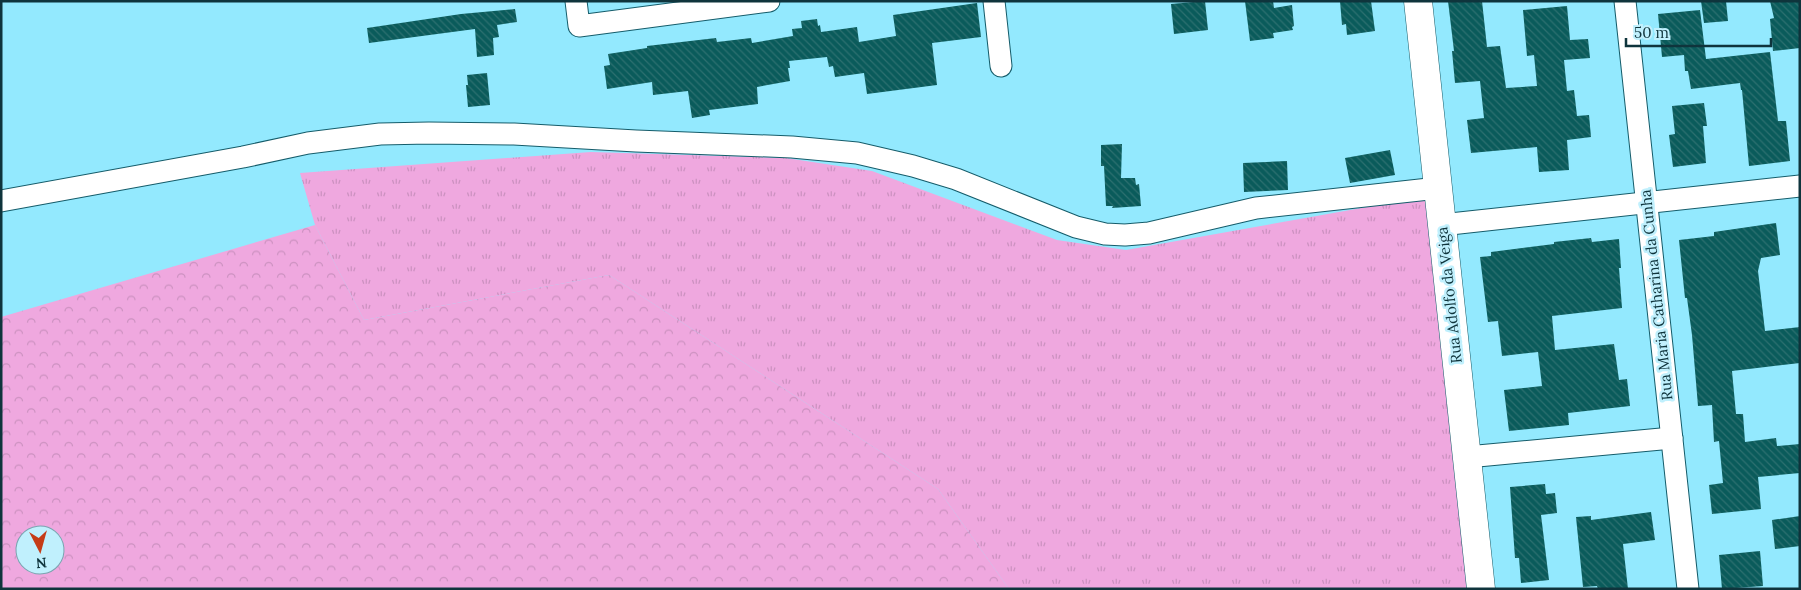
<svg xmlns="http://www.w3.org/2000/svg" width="1801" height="590" font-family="Lora,serif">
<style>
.grass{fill:url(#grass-tufts)}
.forest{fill:url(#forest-crowns);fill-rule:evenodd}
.building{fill:url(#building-back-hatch)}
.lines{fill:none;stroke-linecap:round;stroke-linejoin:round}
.street-casing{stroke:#155c6a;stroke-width:23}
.secondary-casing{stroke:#155c6a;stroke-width:29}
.street{stroke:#fff;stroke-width:21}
.secondary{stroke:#fff;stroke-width:28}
.labels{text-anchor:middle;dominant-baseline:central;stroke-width:5;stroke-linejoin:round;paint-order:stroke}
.street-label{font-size:15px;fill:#0f343c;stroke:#c0f0fd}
</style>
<defs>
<pattern id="grass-tufts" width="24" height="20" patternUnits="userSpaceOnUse" patternTransform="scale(1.25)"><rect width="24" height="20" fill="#efa8df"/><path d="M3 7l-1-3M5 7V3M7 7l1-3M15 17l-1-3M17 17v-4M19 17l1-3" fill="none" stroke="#cc91c0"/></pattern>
<pattern id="forest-crowns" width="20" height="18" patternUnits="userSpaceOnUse" patternTransform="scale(1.25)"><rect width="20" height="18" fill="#efa8df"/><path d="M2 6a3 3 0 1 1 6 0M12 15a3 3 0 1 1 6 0" fill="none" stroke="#cc91c0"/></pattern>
<pattern id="building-back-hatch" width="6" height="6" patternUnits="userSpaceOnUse" patternTransform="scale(1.25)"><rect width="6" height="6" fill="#0a5b5b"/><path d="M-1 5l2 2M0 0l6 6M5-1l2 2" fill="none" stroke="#2d7070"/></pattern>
</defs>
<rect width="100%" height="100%" fill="#93e9fe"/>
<path class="grass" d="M591,152L786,158L872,171L1057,240L1126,250L1429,196L1467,589H1009L938,489L609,275L364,320L315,225L300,173Z"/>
<path class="forest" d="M315,225L364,320L609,275L938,489L1009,589H1V317ZM25,535H55V565H25Z"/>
<g class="building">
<path d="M1205,1L1208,30L1174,34L1171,4Z"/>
<path d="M1245,1H1273L1274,8L1292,5L1294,26L1292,27L1293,30L1273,33L1274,38L1250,41Z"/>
<path d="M1340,1H1371L1375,31L1347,35L1346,24L1342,25Z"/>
<path d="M1448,1H1482L1487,47L1500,46L1506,88L1537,86L1534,55L1527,56L1523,10L1567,6L1570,40L1588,39L1590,58L1564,60L1567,91L1574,90L1577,116L1589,115L1591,137L1567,140L1569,170L1539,172L1537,147L1471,153L1467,120L1484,118L1480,81L1455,83L1452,51H1454Z"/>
<path d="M1701,1H1726L1728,21L1704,23Z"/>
<path d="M1770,1H1800V48L1773,51L1770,19L1774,18Z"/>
<path d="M977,3L981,37L932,43L937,85L867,94L864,73L835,77L833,66L829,67L827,57L789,61L790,68H788L790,81L757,87L758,104L709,110L710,115L692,118L688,91L653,95L652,82L607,89L604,66L610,65L608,54L647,48V46L716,38L717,42L751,38L752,43L793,36L792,29L802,28L801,21L817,19L818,26L820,25L821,32L857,27L859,42L896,36L893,15Z"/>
<path d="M515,9L517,22L497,25L499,37L493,38L494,55L477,57L475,29L369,43L367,28L461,14Z"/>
<path d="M1700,10L1706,59L1770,52L1778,121H1786L1790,161L1749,166L1742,90H1741L1740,83L1691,89L1688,71H1685L1684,55L1662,57L1658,14Z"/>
<path d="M487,73L490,105L468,107L466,85H468L467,75Z"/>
<path d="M1704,103L1707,126H1703L1706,163L1673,167L1669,135L1675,134L1672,106Z"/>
<path d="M1122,144L1121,178H1135L1136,185L1139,184L1141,206L1112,208L1113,206H1106L1104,166H1101V145Z"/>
<path d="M1390,150L1395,175L1350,183L1345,158Z"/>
<path d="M1287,161L1288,190L1244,192L1243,163Z"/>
<path d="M1776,223L1780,255L1761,258L1758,271L1765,331L1800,327V363L1732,371L1736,414H1743L1745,442L1776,438L1777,446L1800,444V473L1758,477L1761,509L1712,514L1709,485L1723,483L1719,441L1714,442L1712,405L1698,406L1692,335L1687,298H1685L1679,240L1714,236V232Z"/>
<path d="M1591,238L1592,242L1619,239L1621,268H1619L1622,308L1552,316L1555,350L1614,344L1619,380L1627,379L1630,406L1568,413L1569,425L1509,431L1504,390L1542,386L1538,352L1502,356L1498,321L1488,322L1480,257L1491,256V252L1554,244V242Z"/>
<path d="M1545,484L1546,494L1555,493L1557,513L1541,515L1549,580L1521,583L1519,558H1515L1510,487Z"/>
<path d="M1651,512L1655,540L1623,544L1628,589H1598L1597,586L1583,587L1576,517L1591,516V520Z"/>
<path d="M1800,516V546L1775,549L1772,520Z"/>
<path d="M1760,551L1763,586L1722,589L1719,555Z"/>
</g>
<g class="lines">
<defs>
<g id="street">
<path d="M576,1L579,26L769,1"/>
<path d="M994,1L1001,66"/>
<path d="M1625,1L1688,589"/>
<path d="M1,201L243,157L308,143L380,134L429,133L514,134L636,141L792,147L857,153L913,166L956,179L1076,227L1105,234L1125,235L1149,233L1256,208L1438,188"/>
<path d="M1441,225L1800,186"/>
<path d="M1467,457L1672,438"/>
</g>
<path id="secondary" d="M1418,1L1481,589"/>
</defs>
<use href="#street" class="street-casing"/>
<use href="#secondary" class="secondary-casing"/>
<use href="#street" class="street"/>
<use href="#secondary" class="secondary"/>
</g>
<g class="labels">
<g class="street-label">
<text transform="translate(1449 295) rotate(-96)">Rua Adolfo da Veiga</text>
<text transform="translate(1656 295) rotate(-96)">Rua Maria Catharina da Cunha</text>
</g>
</g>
<rect width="1801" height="590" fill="none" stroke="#0f343c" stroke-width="5"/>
<g transform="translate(40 550) rotate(174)"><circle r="24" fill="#c0f0fd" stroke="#79a5b0"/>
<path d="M0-4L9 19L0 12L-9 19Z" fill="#c53c17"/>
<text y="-8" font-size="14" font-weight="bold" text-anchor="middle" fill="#0f343c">N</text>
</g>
<path d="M1626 38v8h145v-8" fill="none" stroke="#0f343c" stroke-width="2.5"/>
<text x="1634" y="38" font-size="15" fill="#0f343c" stroke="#c0f0fd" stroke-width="4" paint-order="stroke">50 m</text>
</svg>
